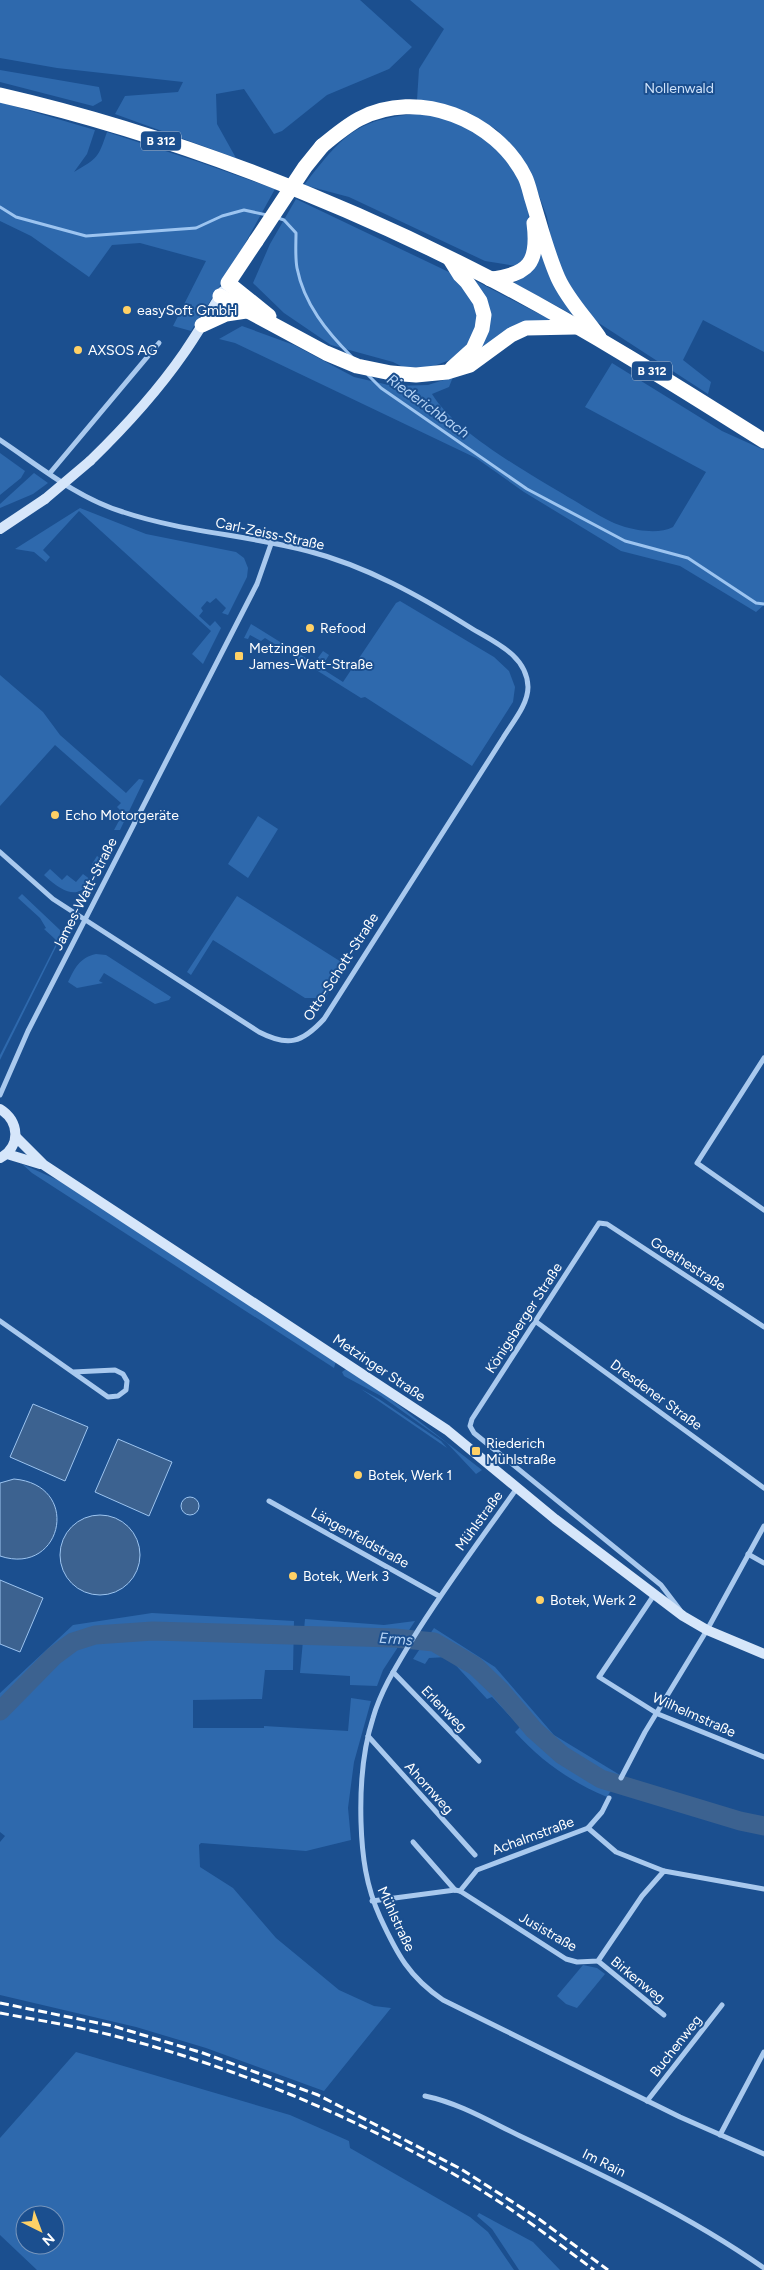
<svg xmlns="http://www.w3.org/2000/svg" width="764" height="2270" font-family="Figtree,sans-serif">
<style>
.green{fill:#2e69ad;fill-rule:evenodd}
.water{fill:#3c6290;stroke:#9cc4f0}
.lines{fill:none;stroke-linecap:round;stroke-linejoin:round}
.stream{stroke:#9cc4f0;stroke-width:3}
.river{stroke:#3c6290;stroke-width:19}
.street{stroke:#a9c9ee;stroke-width:5}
.secondary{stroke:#d6e6fa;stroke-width:10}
.highway{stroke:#fff;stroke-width:15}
.rail{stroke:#fff;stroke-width:3;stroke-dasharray:9 4;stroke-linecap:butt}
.secondary-bridge{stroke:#d6e6fa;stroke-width:10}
.highway-bridge{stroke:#fff;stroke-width:15}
.poi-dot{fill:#ffd166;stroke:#1b4f8f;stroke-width:2}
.labels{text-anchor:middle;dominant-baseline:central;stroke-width:4;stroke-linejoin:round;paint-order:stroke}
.shield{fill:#1b4f8f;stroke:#bbcadd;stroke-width:1}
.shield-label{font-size:12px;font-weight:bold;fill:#fff}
.park-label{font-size:14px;fill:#cfe3fa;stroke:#1b4f8f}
.poi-label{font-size:14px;fill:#fff;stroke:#1b4f8f;text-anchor:start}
.street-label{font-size:14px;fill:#fff;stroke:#1b4f8f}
.water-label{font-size:15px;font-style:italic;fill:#b5d3f5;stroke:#1b4f8f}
</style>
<rect width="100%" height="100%" fill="#1b4f8f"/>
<g class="green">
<path d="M0,0H360L412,47L389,69L327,95L282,131L274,134L244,89L216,94L217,124L236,158L115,114L125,96L178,92L183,82L57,68L0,58Z"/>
<path d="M410,0H764V352L703,320L683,360L711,382L708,394L588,316L555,259L547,217L531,174L517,152L497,130L471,114L448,105L417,100L419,69L444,29Z"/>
<path d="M0,70L99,87L102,101L93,106L0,82Z"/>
<path d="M0,102L95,130L87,154L74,172C98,158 98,158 107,132L199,162L275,189L232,267L191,331L173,326L206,261L140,243L112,245L89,277L31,236L0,221Z"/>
<path d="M417,114C433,116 450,118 465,126C503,144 531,185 529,228C529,245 530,254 516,266L485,261L349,197L304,185C341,138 354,119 417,114Z"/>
<path d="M296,199L453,274L477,302L478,330L461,356L428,368L403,367L393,362L331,345L284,313L253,283L270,244Z"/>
<path d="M542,241L577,317L514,283C535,271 538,265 542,241Z"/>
<path d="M472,279L549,319L547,322L478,355L481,344Z"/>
<path d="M242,326L294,345L354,377L393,386L428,385L453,377L449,387L432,394C455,432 528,473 568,497C586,507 605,521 625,527C639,531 660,534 673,527L706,472L585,407L612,363L722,431L764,450V605L756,612L680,566L621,551L524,492L476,458L235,343L219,339Z"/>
<path d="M0,453L25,471L21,478L0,495Z"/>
<path d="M34,473L48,483L33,494L0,508V504Z"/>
<path d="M80,508L146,534L236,552L244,558L248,568L247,577L228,615L222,613L226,608L216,598L210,603L207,601L201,608L203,611L199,616L210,626L215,621L221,628L203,664L192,654L211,631L79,511L43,550L50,557L46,562L34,552L15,549Z"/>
<path d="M400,601L494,657L509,671L515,687L513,702L472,766L365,697L361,698L265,638L261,641L250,635L248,639L244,638L251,624L314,663L323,651L329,655L321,668L343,682L396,603Z"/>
<path d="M0,675L43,712L60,735L126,793L139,779L144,780L120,830H114L121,817L120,814L121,811L117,807L121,803L55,745L0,806Z"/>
<path d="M258,816L278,829L248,878L228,864Z"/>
<path d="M97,856L103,860C86,895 75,904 44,875L50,869L62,880L67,875L76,882L83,874L91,880L97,869L92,864Z"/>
<path d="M22,894L60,930V939L0,1060V1055L56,944L55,939L44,929L46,928L40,918L18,898Z"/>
<path d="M237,896L346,965L325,998H305L213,940L191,975L187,972Z"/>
<path d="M96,954L106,955L171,997L169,1000L155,1004L104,973L99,981L103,983L77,988L68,982C75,968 79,958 96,954Z"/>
<path d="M22,1164L60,1181L336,1361L334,1368L32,1173Z"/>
<path d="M346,1369L383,1393L482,1470L476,1474L447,1443L381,1396L344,1376L342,1372Z"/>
<path d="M361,1389L379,1399L441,1441L447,1448Z"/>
<path d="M152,1613L294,1621L293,1670H265L262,1699L193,1700V1728H264V1726L348,1731L351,1698L371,1701L354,1762L348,1808L351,1840L306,1851L201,1843L199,1845L200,1867L233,1888L276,1938L339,1990L374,2006L391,2008L324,2091L206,2048L136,2027L0,1995V1842L5,1836L0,1832V1693L73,1625Z"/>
<path d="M305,1619L384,1625L415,1621L383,1670L377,1686L350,1685V1676L300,1673Z"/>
<path d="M434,1628L495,1667L554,1735L620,1775L607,1797C571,1782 541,1761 515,1732L520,1727L492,1697L487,1699L448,1657L429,1658L425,1664L413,1659Z"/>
<path d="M583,1965L597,1968L605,1974L577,2008L566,2004L557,1996Z"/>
<path d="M76,2052L290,2115L349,2141L350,2148L470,2217L488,2232L514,2270H37L0,2235V2138ZM25,2215H55V2245H25Z"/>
<path d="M479,2213L533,2242L560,2270H519L492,2229L477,2216Z"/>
</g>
<g class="water">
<path d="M33,1404L88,1427L65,1481L10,1457Z"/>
<path d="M118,1439L172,1462L149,1516L95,1492Z"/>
<path d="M14,1479C83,1485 62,1577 0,1556V1483Z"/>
<circle cx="190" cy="1506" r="9"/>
<circle cx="100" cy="1555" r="40"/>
<path d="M0,1580L43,1598L20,1652L0,1644Z"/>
</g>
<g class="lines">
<g class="stream">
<path d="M0,207L16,217L86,236L196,228L222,216L244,210L267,215"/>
<path d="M278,218L284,220L296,233C296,244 295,257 297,268C304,304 327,332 352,357"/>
<path d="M368,375L381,388L527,489L625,541L688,558L756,603L764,604"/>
</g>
<path class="river" d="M0,1711L54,1656L73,1642L95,1635L153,1631L395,1638L434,1642L475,1666L500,1690L534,1730L562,1755L601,1779L740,1821L764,1826"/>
<g class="street">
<path d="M0,440C39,466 77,498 123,512C183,532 247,535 308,551C366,566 420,596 471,628C494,642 527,655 528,687C528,705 512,723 503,738L324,1019C302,1043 288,1047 259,1032L53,899L0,852"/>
<path d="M50,473L159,343"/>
<path d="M764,1058L697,1163L764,1210"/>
<path d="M0,1095L28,1031L257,584L271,544"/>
<path d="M0,1321L108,1397L118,1396L126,1390L127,1381L123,1374L115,1370L73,1372"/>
<path d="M535,1321L764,1488"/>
<path d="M517,1488C481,1539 444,1588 412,1640C397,1665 381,1690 373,1718C362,1752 360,1787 361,1822C362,1856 366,1886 380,1917C397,1954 409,1977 443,2000L680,2117L764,2154"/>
<path d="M269,1501L439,1596"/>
<path d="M748,1554L764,1563"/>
<path d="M654,1595L599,1677L658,1714L764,1757"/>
<path d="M680,1610L661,1585L474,1433L470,1426L472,1419L599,1223L607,1224L764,1327"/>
<path d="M393,1672L479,1761"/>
<path d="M368,1736L475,1855"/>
<path d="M621,1778L645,1732L707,1630L764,1526"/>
<path d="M588,1828L616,1852L664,1871"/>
<path d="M413,1842L455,1890"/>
<path d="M460,1891L477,1870L588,1828L602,1812L609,1798"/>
<path d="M372,1901L455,1890L460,1891L566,1959L577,1962L598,1961L642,1896L664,1871L764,1889"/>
<path d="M598,1961L664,2015"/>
<path d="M425,2096C459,2103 489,2121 520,2136C603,2175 688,2215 764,2268"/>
<path d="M647,2101L722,2005"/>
<path d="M720,2135L764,2052"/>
</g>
<g class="secondary">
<path d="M90,461C124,428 157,392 184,353C198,333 210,312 223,291"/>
<path d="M0,529L45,499"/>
<path d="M0,1109C20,1121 21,1147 0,1158"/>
<path d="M16,1137L44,1165L447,1430L555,1519L683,1616L707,1630L764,1654"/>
<path d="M7,1154L40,1164"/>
</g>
<g class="highway">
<path d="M0,95C166,133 339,200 491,279C584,328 674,384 764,441"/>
<path d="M322,146C334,136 346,126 359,119C418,88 496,119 525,177C528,183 530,192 532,199C540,225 547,253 558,278C568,300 585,317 599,337"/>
<path d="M256,241L228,283L269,316"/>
<path d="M450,259L460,275L467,282L480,301L484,315L482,329L473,349L452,368"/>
<path d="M490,279C529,275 539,262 534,223"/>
<path d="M220,296L326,353L357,366L391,373L416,375L447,372L470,365L511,335L526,328L575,327"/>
<path d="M202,325L226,314L246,311"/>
</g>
<g class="rail">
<path d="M0,2003L113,2026L203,2053L318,2095L461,2169L539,2219L608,2270"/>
<path d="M0,2013C37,2020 75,2026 111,2035C232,2066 349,2114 457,2176C505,2203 550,2237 594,2270"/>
</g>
<path class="secondary-bridge" d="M45,499L90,461"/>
<path class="highway-bridge" d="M256,241L305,167L322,146"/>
</g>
<g class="poi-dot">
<circle cx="127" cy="310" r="5"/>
<circle cx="78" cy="350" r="5"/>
<circle cx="310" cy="628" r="5"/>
<rect x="234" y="651" width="10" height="10" rx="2.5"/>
<circle cx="55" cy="815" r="5"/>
<rect x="471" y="1446" width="10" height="10" rx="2.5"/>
<circle cx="358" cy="1475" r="5"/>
<circle cx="293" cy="1576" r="5"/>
<circle cx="540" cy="1600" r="5"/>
</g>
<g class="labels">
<g class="shield">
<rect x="141" y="131.5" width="40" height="19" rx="4"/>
<rect x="632" y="361.5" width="40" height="19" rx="4"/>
</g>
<g class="shield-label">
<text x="161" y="141">B 312</text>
<text x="652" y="371">B 312</text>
</g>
<g class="park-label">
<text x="679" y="88">Nollenwald</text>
</g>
<g class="poi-label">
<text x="137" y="310">easySoft GmbH</text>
<text x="88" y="350">AXSOS AG</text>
<text x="320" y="628">Refood</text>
<text x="249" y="648">Metzingen<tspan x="249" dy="16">James-Watt-Straße</tspan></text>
<text x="65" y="815">Echo Motorgeräte</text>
<text x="486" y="1443">Riederich<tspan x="486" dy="16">Mühlstraße</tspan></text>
<text x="368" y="1475">Botek, Werk 1</text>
<text x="303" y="1576">Botek, Werk 3</text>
<text x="550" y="1600">Botek, Werk 2</text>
</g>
<g class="street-label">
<text transform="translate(270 534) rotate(12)">Carl-Zeiss-Straße</text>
<text transform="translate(85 894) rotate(-63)">James-Watt-Straße</text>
<text transform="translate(341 967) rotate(-57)">Otto-Schott-Straße</text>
<text transform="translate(688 1264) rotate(33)">Goethestraße</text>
<text transform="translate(524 1318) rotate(-57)">Königsberger Straße</text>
<text transform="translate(379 1368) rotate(34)">Metzinger Straße</text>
<text transform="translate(656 1395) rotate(36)">Dresdener Straße</text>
<text transform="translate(479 1521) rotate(-54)">Mühlstraße</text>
<text transform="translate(360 1538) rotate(29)">Längenfeldstraße</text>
<text transform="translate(444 1709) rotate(46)">Erlenweg</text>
<text transform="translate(694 1715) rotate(24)">Wilhelmstraße</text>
<text transform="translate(429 1788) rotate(48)">Ahornweg</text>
<text transform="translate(533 1836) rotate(-20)">Achalmstraße</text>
<text transform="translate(396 1919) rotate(65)">Mühlstraße</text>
<text transform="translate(548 1932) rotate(30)">Jusistraße</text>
<text transform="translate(638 1980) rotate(39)">Birkenweg</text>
<text transform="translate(676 2046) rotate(-52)">Buchenweg</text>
<text transform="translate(604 2163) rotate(26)">Im Rain</text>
</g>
<g class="water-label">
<text transform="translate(428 406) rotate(36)">Riederichbach</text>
<text transform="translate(396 1639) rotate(4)">Erms</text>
</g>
</g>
<g transform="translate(40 2230) rotate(138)"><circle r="24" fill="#1b4f8f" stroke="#7695bc"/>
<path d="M0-4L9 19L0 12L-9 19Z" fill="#ffd166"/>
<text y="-8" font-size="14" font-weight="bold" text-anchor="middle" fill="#ffffff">N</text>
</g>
</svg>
